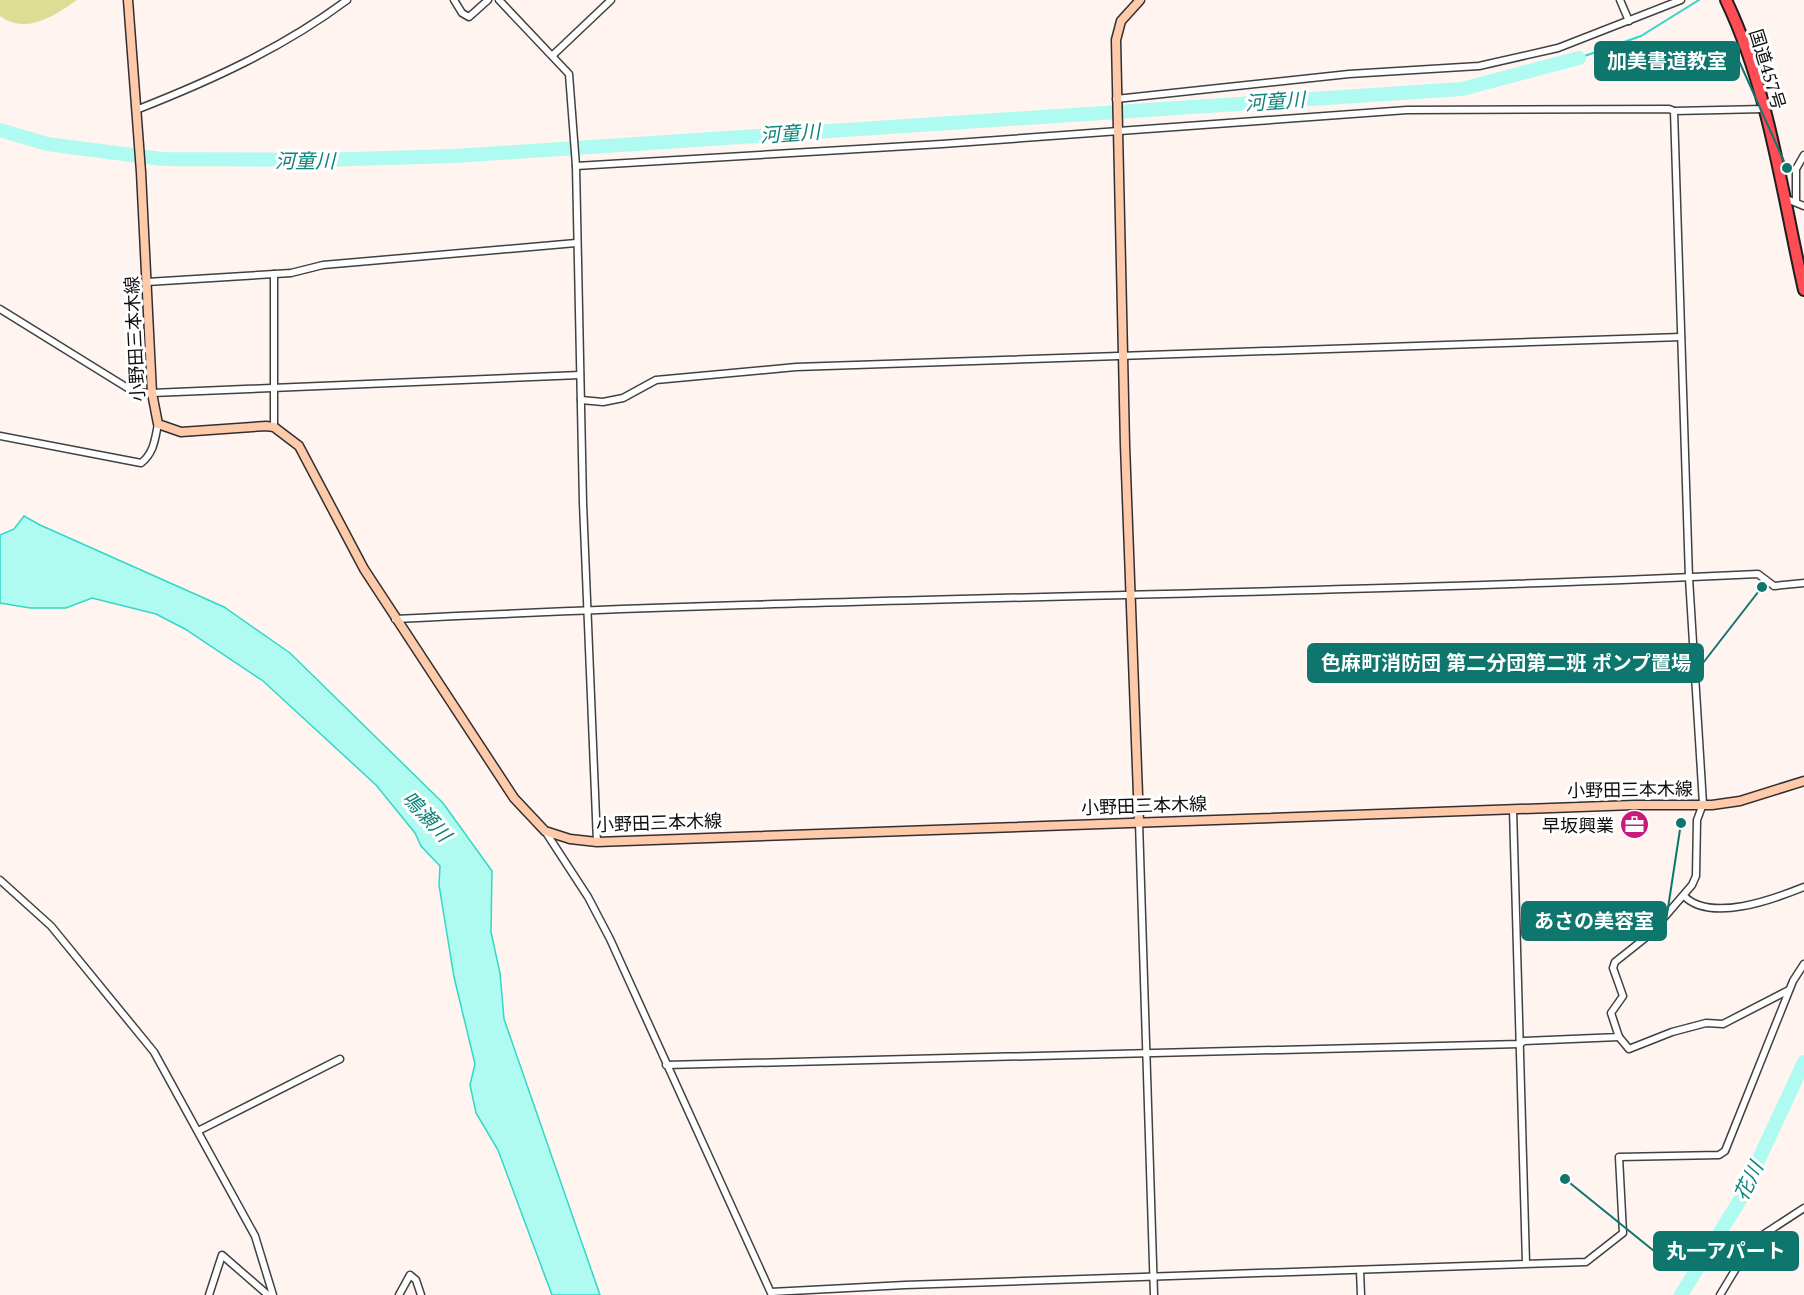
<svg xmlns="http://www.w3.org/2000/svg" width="1804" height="1295" font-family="'PT Serif','Noto Sans JP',serif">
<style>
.forest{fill:#dcdf93}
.water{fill:#affbf1;stroke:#30d8c5;stroke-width:1.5}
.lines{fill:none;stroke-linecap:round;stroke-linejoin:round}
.stream{stroke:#30d8c5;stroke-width:2}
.river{stroke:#affbf1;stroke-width:14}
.street-casing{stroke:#414141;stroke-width:9}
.secondary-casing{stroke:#303030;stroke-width:11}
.highway-casing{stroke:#1f1f1f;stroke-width:14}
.street{stroke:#fff;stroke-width:6}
.secondary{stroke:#ffcaaa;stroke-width:8}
.highway{stroke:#ff4d56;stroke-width:10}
.labels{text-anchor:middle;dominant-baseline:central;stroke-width:6;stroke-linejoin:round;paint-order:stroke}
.street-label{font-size:18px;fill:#0e0e0e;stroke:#fff}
.poi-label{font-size:18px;fill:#0e0e0e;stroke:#fff;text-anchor:end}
.water-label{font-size:20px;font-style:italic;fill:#0e847b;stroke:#fff}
.leader{fill:none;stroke:#0f766e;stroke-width:2}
.callout-dot{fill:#0f766e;stroke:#fff;stroke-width:2}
.callout{fill:#0f766e;stroke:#0f766e;stroke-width:2}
.callout-label{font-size:20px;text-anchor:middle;font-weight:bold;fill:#fff}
</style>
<rect width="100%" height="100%" fill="#fff4ef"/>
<path class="forest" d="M0,0H77C54,16 26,35 0,16Z"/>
<path class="water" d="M24,516L40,525L224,607L290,653L443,803L492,871L491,932L500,973L504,1019L600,1295H552L498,1150L476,1113L470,1085L475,1064L454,977L439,885L440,866L421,846L415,833L376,785L263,681L185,629L156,614L92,598L66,608H30L0,603V535L14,529Z"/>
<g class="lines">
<path class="stream" d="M1579,58L1641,36L1699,0"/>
<g class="river">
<path d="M0,130L47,144L162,159L318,160L455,156L1462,89L1579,58"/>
<path d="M1681,1295L1740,1200L1804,1062"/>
</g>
<defs>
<g id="street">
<path d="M454,0L462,13L469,17L488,0"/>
<path d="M499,0L569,74L576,166L583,503L597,842"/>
<path d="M1620,0L1629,21"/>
<path d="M553,55L611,0"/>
<path d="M1116,99L1349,74L1479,66L1558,48L1681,0"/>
<path d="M136,110C210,81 283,48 347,0"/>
<path d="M576,166L942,144L1407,110L1669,109L1674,111L1764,109"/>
<path d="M1784,198L1804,206"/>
<path d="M1796,201V169L1804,155"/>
<path d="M147,282L291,273L323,265L576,243"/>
<path d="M0,309L134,392L152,393L580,375"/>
<path d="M581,400L603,402L623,398L656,380L796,367L1681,337"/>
<path d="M274,427V274"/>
<path d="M0,436L141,463C154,453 155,439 158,424"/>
<path d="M395,619C849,596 1304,596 1758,574L1774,586L1804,583"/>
<path d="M1513,809L1526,1263"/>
<path d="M1139,822L1154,1295"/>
<path d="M545,831L588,897L610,939L771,1293"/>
<path d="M0,880L51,926L154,1052L255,1236L273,1295"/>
<path d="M1684,896C1711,923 1774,899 1804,887"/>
<path d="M1619,1037L1629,1049L1672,1032L1706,1023L1723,1024L1789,990"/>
<path d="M666,1065L1520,1044L1524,1041L1619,1037L1611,1013L1623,996L1613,968L1615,962L1649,935L1692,885L1696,876L1697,820L1703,804L1689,578L1674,111"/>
<path d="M198,1131L340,1059"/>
<path d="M1360,1270L1361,1295"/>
<path d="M771,1292L905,1285L1586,1262L1623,1233L1619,1157L1719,1155L1725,1151L1793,981L1804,964"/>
<path d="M209,1295L222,1255L268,1295"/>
<path d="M399,1295L410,1275L416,1280L421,1295"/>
<path d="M1720,1295L1752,1242L1804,1208"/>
</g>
<g id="secondary">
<path d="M128,0L141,172L152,393L158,424L181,432L266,426L274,427L299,446L364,569L514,798L545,831L570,839L597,842L1634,805H1712L1740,801L1804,781"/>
<path d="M1139,822L1125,445L1116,40L1121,21L1140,0"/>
</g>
<path id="highway" d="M1726,0C1769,90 1782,193 1804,290"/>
</defs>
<use href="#street" class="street-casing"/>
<use href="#secondary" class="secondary-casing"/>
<use href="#highway" class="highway-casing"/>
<use href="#street" class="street"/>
<use href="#secondary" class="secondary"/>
<use href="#highway" class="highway"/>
</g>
<defs>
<symbol id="office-disc" viewBox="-11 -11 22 22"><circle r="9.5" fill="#c91b7c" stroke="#fff"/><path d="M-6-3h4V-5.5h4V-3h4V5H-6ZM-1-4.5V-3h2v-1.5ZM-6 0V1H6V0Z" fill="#fff"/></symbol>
</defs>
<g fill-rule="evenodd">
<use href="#office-disc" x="1618" y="808" width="33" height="33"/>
</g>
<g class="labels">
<g class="street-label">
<text transform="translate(1768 69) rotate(73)">国道457号</text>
<text transform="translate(134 339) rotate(-93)">小野田三本木線</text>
<text transform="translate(1630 789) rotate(-1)">小野田三本木線</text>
<text transform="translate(1144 805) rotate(-2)">小野田三本木線</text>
<text transform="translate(659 822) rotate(-2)">小野田三本木線</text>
</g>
<g class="poi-label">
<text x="1614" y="825">早坂興業</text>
</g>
<g class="water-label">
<text transform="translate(1275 101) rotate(-4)">河童川</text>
<text transform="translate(790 133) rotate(-4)">河童川</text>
<text x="305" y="160">河童川</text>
<text transform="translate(427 816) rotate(47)">鳴瀬川</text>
<text transform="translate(1748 1181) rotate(-64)">花川</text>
</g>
</g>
<path class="leader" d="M1787 168L1739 61M1762 587L1703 663M1681 823L1666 921M1565 1179L1654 1251"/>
<g class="callout-dot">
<circle cx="1787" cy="168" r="6"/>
<circle cx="1762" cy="587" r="6"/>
<circle cx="1681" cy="823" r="6"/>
<circle cx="1565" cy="1179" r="6"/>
</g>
<g class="callout">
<rect x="1595" y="42" width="144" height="38" rx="6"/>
<rect x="1308" y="644" width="395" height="38" rx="6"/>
<rect x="1522" y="902" width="144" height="38" rx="6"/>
<rect x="1654" y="1232" width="144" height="38" rx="6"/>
</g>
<g class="callout-label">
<text x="1667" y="68">加美書道教室</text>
<text x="1506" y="670">色麻町消防団 第二分団第二班 ポンプ置場</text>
<text x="1594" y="928">あさの美容室</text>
<text x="1726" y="1258">丸一アパート</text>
</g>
</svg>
